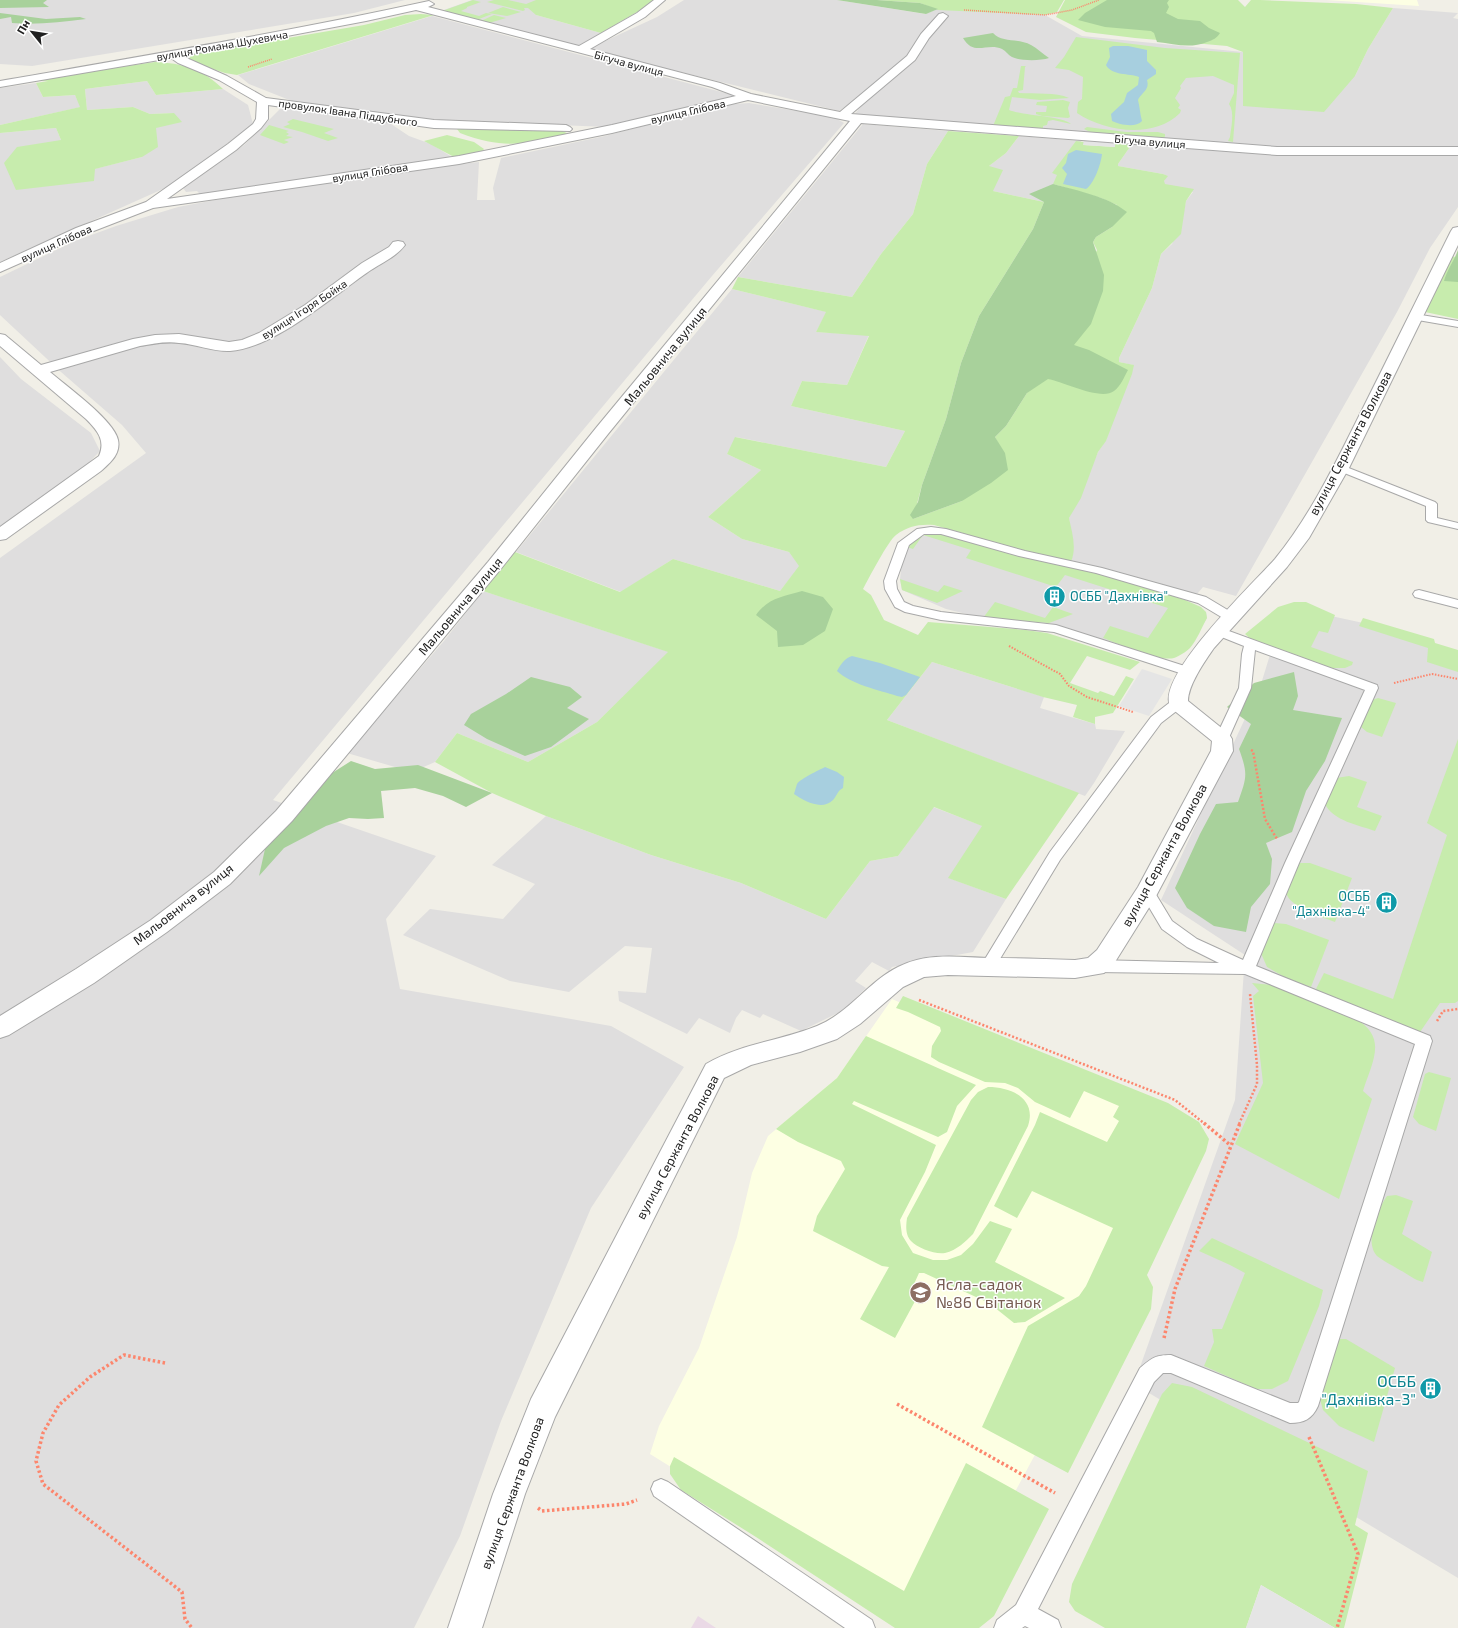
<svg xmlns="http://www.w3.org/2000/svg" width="1458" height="1628" font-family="'Exo 2',sans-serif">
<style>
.residential{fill:#dfdede}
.industrial{fill:#ead9e6}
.education{fill:#fdffe3}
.grass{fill:#c7ecad}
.forest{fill:#a8d19b}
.parking{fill:#e5e5e5}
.water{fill:#a7cfdf}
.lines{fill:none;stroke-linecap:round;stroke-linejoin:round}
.lane-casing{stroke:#a8a8a8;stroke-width:2}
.street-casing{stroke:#a8a8a8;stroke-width:2}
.path-far3{stroke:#fc866d;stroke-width:1.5;stroke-dasharray:1 1;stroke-linecap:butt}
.path-far2{stroke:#fc866d;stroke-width:2;stroke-dasharray:1.5 1.5;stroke-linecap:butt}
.path-far1{stroke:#fc866d;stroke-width:2.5;stroke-dasharray:2 2;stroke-linecap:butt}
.path{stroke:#fc866d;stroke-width:3.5;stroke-dasharray:2.5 2.5;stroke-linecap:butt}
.lane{fill:#fff;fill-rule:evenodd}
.street{fill:#fff;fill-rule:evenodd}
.labels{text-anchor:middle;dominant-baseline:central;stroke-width:3;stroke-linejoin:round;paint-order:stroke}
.far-street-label{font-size:11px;fill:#212121;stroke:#fff}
.street-label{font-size:13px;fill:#212121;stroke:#fff}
.culture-label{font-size:13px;fill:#0d838f;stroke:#fff;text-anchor:start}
.near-education-label{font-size:16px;fill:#785e54;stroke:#fff;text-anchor:start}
.near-culture-label{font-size:16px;fill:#0d838f;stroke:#fff;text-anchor:end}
</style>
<rect width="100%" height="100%" fill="#f1efe7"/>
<g class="residential">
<path d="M0,0H405L354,13L32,66L0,64Z"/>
<path d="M472,0H536V15L601,33L578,46L441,11Z"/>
<path d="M684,0H837L925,14L938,9L1045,15L1082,36L1243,52L1355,76L1368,49L1393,8L1458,13L1453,18L1458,19V147H1280L854,115L884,76L860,96L839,111L591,50L590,48L657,17Z"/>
<path d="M432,16L733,95L732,99L608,127L414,119L297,103L249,84L238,75Z"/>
<path d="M147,81L156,95L223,89L248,105L253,124L174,184L0,262V133L56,128L61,140L94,169L142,157L155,128L174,113L150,114L133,107L87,110L85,89Z"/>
<path d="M36,83L43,97L75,95L81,107L0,125V88Z"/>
<path d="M749,103L834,117L844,123L712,276L273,800L436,856L386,919L400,989L611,1026L684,1067L591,1208L501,1421L460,1536L414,1628H0V558L146,453L122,425L61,372L0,315V277L75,241L116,226L178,207L252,193L432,167L479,162L477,200H495L493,188L501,158L605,136L722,105Z"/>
<path d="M283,106L357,115L388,122L409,136L431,144L452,157L202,196L197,191L186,192L183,188L244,145Z"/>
<path d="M863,124L948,131L927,164L913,214L881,254L852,297L738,277Z"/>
<path d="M1019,136L1081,141L1080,146L1044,202L993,191L989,166L1006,153Z"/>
<path d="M1132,144L1206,148L1279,155L1387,153L1458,154V207L1430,248L1397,312L1236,596L1203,587L1197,594L1071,562L1073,552L1069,518L1098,452L1106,440L1133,365L1119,362V358L1152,288L1161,254L1172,244L1183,215L1186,201L1193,192L1164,184V181L1167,176L1163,174L1118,166V164Z"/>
<path d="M732,289L827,312L816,332L869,335L847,385L802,381L791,406L905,431L886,467L736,437L727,454L761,470L708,517L742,539L789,552L800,566L780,591L673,559L621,592L516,552Z"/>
<path d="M0,357L21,379L91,433L100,451L79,473L0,527Z"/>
<path d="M931,532L1206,612L1207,618L1190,647L1173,658L1159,657L1049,623L983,618L946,609L902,590L900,579L904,546Z"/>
<path d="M483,591L669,652L597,722L528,762L457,733L435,762L412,772L347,753L444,641Z"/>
<path d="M1285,606L1391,629L1458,656V1578L1134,1384L1235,1100L1245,955L1161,900L1261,684Z"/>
<path d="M932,662L1044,697L1040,708L1095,724L1096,729L1125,731L1094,783L1085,796L887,720Z"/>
<path d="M933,807L983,826L949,878L1006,899L973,952L892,967L889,971L872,962L855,981L866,988L844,1010L801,1031L763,1014L760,1018L742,1010L736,1018L730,1033L699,1018L687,1034L619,1001L618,991L646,993L652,948L625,946L569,992L510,981L403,935L430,909L503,919L535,884L492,865L546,816L651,855L741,883L826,919L870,861L898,856Z"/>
</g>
<path class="industrial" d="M698,1616L716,1628H691Z"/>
<g class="education">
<path d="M1326,0H1417L1419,6Z"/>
<path d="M892,999L964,1031L1202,1144L1016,1490L930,1628L650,1454L659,1426L699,1348L737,1237L752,1173L768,1136L837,1078Z"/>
</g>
<g class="grass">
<path d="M473,0L481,2L467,7V8L461,11L479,16L486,13L492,14L479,19L483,20L494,15L506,18L489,23L442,11Z"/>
<path d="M494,0H508L526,4L536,0H655L644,8L601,33L536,15L528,8H524L525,10L523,11L487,2Z"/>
<path d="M877,0H1064L1057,12L1045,15L938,10L920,3Z"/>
<path d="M1065,0H1238L1245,7L1251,0H1260L1356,4L1393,8L1368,49L1355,76L1324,112L1243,106V52L1227,46L1135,38L1086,32L1056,17Z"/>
<path d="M503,7L521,12L507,16L488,13Z"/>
<path d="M421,14L434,15L237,75L225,73L191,62L189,59L191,56L200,53L364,25L405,15Z"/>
<path d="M1076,37L1165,48L1240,53L1233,142L1228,141L1230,137C1231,128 1235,112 1229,104L1234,93V85L1213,76L1186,78L1180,86L1181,88L1175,98L1180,105L1178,108L1181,110L1180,113C1154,139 1105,132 1077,113L1078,102L1082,99L1083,77L1069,70L1055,68L1064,57Z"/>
<path d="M155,62C182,63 203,69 223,89L156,95L147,81L85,89L87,110L133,107L150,114L174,113L182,122L156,128L158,147L142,157L95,169L94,181L16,190L4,163L17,147L61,140L56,128L0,133V125L80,107L75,95L43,97L36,83L48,81L30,80Z"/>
<path d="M1021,66H1026L1025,67L1023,90L1018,91L1019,93C1035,94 1056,92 1069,98L1040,100L1012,97L1009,110C1025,116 1063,116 1071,124L1053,120L1048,121L1047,125L1043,126V129L993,126L1005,97L1010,96L1013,88H1017Z"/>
<path d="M1063,100L1070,102L1068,108L1070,117L1068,118L1042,116L1036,114V112H1046L1047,106L1036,105L1037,102Z"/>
<path d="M293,119L334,129L324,133L338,138L328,141L302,132L283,127L290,124L287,122Z"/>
<path d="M269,125L289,131L286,132L289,134L286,136L293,137L284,140L289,142L284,144L260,135Z"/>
<path d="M1087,127L1126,132H1158L1165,134V136L1164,138L1090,132L1084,129Z"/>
<path d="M457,129L562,131L569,134C524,144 505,150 460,133Z"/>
<path d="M948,131L1019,136L1006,153L989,166L1003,170L993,191L1044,202L1033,229L979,316L961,363L946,419L922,485L913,519L962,501L998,443L995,437L1006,426L1027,393L1097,250L1093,242L1096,237L1112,227L1117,205L1101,198L1053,184L1057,175L1052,173L1076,141L1084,142V145L1115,147V143L1132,144L1118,164V166L1163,174L1168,176L1164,181L1165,184L1194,189L1186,201L1181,234L1161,254L1152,288L1119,358V362L1134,365L1132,374L1106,441L1098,452L1081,498L1069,518C1072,533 1077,547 1071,562L1028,552L934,525C919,524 908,526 896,535C888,541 869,578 863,589L871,595L884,620L918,635L928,622L1026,630L1047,633L1140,662L1130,670L1087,656L1070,683L1098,693L1100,691L1114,696L1126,676L1134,679L1113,713L1095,717V724L1073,717L1077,705L1043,697L932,662L887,720L1079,793L1006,899L948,878L982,826L934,807L898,856L870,861L826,919L741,883L651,855L546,816L492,793L435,762L457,733L528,762L597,722L668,652L483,591L515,552L620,592L673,559L780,591L799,566L789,552L742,539L708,517L761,470L727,454L735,437L886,467L905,431L791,406L802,381L847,385L869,336L816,332L826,312L732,289L738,277L852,297L881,254L913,214L927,164Z"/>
<path d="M447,135L474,142L484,149L481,153L456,158L424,141Z"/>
<path d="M1453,256L1458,259V319L1425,312Z"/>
<path d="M931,532L1113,577L1185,600L1201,607L1206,612L1207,618C1202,627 1197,640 1190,648C1186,652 1179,656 1174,658C1159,662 1119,644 1103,638L1110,626L1148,638L1168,608L1065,575L1056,587L966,558L971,550L923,535L913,549L904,546L913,536Z"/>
<path d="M900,579L938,592L944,585L963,591L937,603L902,590Z"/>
<path d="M995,602L1045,618L1053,607L1073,614L1049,623L983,618Z"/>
<path d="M1294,602H1306L1335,615L1328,633L1319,631L1311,647L1353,662L1352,665L1345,668H1330L1253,641L1245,634L1278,607Z"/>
<path d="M1363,618L1434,639L1435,643L1458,650V672L1427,662L1428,648L1359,626Z"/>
<path d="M1378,698L1396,703L1382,737L1367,732L1361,727V723L1372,700Z"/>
<path d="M1458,739V1001L1455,1003H1440L1420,1032L1314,993L1324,973L1393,999L1447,835L1427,823Z"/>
<path d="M1349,776L1367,782L1357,807L1382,816L1375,831C1359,825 1333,821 1325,804L1336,778Z"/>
<path d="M1299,863H1310L1352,878L1335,922C1322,917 1283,906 1286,888C1287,880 1295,870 1299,863Z"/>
<path d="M1274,923L1286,924L1329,940L1311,987L1288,979L1267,967L1260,951Z"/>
<path d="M1252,983L1272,985L1354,1018C1389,1037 1372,1062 1363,1091L1372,1099L1339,1199L1235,1144L1263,1083L1253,996L1259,991Z"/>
<path d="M903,996L1168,1103L1199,1122L1209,1139L1206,1151L1147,1275L1153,1287L1151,1309L1068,1473L982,1427L1028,1326L1079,1296L1086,1286L1113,1228L1032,1191L1017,1218L994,1206L1035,1125L1040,1112L1107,1142L1119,1121L1113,1117L1119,1106L1084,1091L1070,1118L1035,1102L1018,1088L1005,1083L985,1082L939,1062L931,1057L932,1046L941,1031L940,1027L908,1012L896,1008Z"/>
<path d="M866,1036L976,1085L957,1106L947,1132L938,1137L854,1101L852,1104L936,1145L925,1172L900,1220L902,1235L913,1253L933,1260H947L961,1255L973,1244L990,1221L1012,1229L995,1262L1065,1298L1025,1322L1014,1323L989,1303L924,1273H919L914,1284L918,1287L920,1292L895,1338L860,1319L889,1267L882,1266L813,1231L817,1216L845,1169L841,1161L798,1142L776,1129L837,1078Z"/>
<path d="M1429,1072L1451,1078L1436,1131L1419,1124L1413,1117L1425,1074Z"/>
<path d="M988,1087C1012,1087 1037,1099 1028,1126L973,1234C965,1242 957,1250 945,1253C936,1255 917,1248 911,1241C905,1235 906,1225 907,1218L971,1100L978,1092Z"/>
<path d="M1396,1195L1413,1201L1402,1234L1432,1252L1423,1282C1414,1280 1406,1273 1398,1269C1392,1265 1383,1261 1377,1256C1364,1242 1377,1210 1387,1196Z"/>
<path d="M1212,1238L1323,1290L1319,1306L1288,1381L1272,1389H1256L1204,1366L1214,1342L1212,1329H1222L1245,1273L1230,1265L1199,1251Z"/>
<path d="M1338,1339H1346L1395,1368L1374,1442L1339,1426L1323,1410L1320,1399Z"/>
<path d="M1172,1383L1192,1387L1368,1471L1355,1525L1368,1533L1344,1628H1335L1261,1585L1246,1628H1105L1075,1611L1069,1602L1072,1584L1162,1394Z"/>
<path d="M674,1457L904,1591L966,1463L1049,1509L994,1616L979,1628H895L756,1537L681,1490L670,1474V1466Z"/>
</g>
<g class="forest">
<path d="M0,0H47L43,3L49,7L0,8Z"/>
<path d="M837,0H877L920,3L938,9L926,14Z"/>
<path d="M1107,0H1169L1167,3L1169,7L1166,13L1178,19L1200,21L1209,28L1220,33C1217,38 1213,40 1207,42C1190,49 1175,44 1157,42L1154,33L1151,31L1105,27L1078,20L1085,13Z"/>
<path d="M0,13L46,19L80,17L86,19C61,22 37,25 12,23L11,17L0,19Z"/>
<path d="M993,33C1002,43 1019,38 1031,45C1037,48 1043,54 1049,58C1040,61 1020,61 1012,57C1008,55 1006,51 1002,49C987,42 974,57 963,38Z"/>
<path d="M1053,184C1078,191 1107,196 1127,212L1112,227L1096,237L1093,242L1104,275L1103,291L1091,324L1074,345L1089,350L1128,370C1124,377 1121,386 1114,391C1101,401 1064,382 1048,379L1027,393L1006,426L995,437L1005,453L1008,470L991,483L962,501L913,519L910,515L918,502L922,485L946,419L961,363L979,316L1033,229L1044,202L1029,194Z"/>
<path d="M1458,250V282L1444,281C1447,270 1454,261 1458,250Z"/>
<path d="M802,591L823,597L833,609L825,631L803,645L778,647L777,631L756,615C768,598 782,597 802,591Z"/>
<path d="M1294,672L1298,696L1293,710L1342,718L1325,761L1306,791L1292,832L1266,843L1272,859L1270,884L1251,907L1246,932L1214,926L1187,908L1175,888L1200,834L1216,804L1238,802C1247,777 1248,774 1239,749L1251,724L1227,707L1254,683Z"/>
<path d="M531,677L570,687L582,697L567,708L589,719L551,747L525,756L487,739L464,725L471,714L506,694Z"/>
<path d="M351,761L375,769L418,765L492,793L466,807L443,796L415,788L381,791L384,818L368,819L349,818L326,826L284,848L259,876L265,849L329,775Z"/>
</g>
<g class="parking">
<path d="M1084,139L1115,141V147L1083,145Z"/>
<path d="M1142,669L1172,679L1149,716L1119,706Z"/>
<path d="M1261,1585L1333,1627V1628H1246Z"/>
</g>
<g class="water">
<path d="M1128,46L1147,50V61L1156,70V74L1147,80C1150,90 1142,92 1138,100C1140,108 1140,114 1142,121C1136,128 1120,125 1112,121L1111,114L1124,102L1127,93L1138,85L1139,77C1129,73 1112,76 1106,65L1110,57L1109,48L1113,46Z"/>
<path d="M1076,150L1102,154C1101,164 1094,184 1086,189L1063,184L1067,174L1062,168L1066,163L1068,154Z"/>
<path d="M852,656L880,663L920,677L906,695L902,697L897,696C879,690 850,684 837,671C840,665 845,658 852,656Z"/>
<path d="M825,767L837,772L844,777L843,788C837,791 837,796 833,800C822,811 804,801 794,794C795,791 796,787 797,784C800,779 819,770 825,767Z"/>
</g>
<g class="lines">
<defs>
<g id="lane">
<path d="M1415,314L1458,321V327L1412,319L1410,317L1412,315Z"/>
<path d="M1341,465L1435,502L1437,504V518L1458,523V529L1428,522L1426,520V506L1337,470L1336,468L1337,466Z"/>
<path d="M931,527L946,529L1025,551L1102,568L1206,597L1236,615L1238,618L1236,621H1228L1198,603L1096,573L1019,556L941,534H924L909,545L896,581L897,589L904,602L913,606L941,612L1056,625L1194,669L1196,672L1194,675H1186L1054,632L941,620L905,612L895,607L885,589L884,581L898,543L917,529Z"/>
<path d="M1419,590L1458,600V608L1415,597L1413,594L1415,591Z"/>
<path d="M1218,627L1377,685L1378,688L1299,863L1256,966L1430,1036L1432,1041L1318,1406C1312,1419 1304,1423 1290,1423L1171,1373H1163L1154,1382L1038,1609L1058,1620L1061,1628H1029L1025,1626L1022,1628H994L997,1620L1016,1605L1140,1368C1152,1358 1155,1355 1171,1355L1290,1403H1298L1299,1402L1415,1044L1245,974L1095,972L1090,970L1087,966L1090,962L1095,960L1219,963L1187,947L1162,929L1140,892L1142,888L1147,887L1152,888L1172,921L1197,939L1243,960L1285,863L1365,690L1255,650L1251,688L1227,742L1222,743L1217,742L1215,739L1239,688L1242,654L1244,646L1214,634L1212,631L1214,628Z"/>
<path d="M1178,699L1183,700L1184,703L1183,706L1161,723L1060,860L992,972L987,974L982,972L979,968L982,964L1050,852L1151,717L1173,700Z"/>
<path d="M661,1479L668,1482L872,1620L875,1628H845L654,1496L651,1489L654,1482Z"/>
</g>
<g id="street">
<path d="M654,0H665L645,17L590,49L720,83L751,94L840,112L907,56L921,34L939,14L943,13L948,16L929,38L915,60L851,114L1277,147H1458V155H1277L861,123L608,434L500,570L292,821L230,884L167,932L94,983L9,1035L0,1038V1016L76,969L151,920L214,872L276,811L488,562L596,428L850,121L748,100L612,133L459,164L153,208L86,234L0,272V263L76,228L146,202L228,144L253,124L256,119L257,102L219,80L178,63L171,58L0,87V81C143,56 287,32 429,1L434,4L428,7L579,46L637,13ZM416,10L712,87L736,96L612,125L459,156L167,199L236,150L261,128L268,119V105L434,128L570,131L572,129L570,127L566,125L434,120L266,98L227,76L182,56L366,21Z"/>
<path d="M1458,227V245L1349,468L1309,538L1287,567L1214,648C1205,661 1188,685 1188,701L1229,734L1232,739L1233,751L1155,898L1115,962L1104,973L1075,978L948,975L924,977L903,987L860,1024L837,1039L800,1052L751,1065L724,1078L555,1417L525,1494L482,1628H448L493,1494L531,1399L706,1064C743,1043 780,1041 817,1026C849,1013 868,982 898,967C926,952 959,957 990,958C1018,958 1047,959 1075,960L1088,958L1097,950L1138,887L1211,751L1212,741L1171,708C1152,679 1255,582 1275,559C1311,515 1337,460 1362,410C1392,350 1421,291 1451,231L1453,228Z"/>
<path d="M398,241L403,242L405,245C396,257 383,262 371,270C334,295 275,348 230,351C214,352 196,344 179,343C166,341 153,344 140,346L50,372C66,386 114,420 118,440C121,454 110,463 101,471L6,539L0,540V527L99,456C106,440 97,430 86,419L0,346V334L5,335L41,365L133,339L155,335L179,334L229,342L242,340L259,333L305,305L362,263L389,247L393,242Z"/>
</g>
</defs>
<use href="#lane" class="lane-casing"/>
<use href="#street" class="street-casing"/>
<g class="path-far3">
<path d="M964,10L1045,15L1072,10L1099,0"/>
<path d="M248,67L272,59"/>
</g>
<g class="path-far2">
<path d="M1009,646L1060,674L1069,686L1087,697L1133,712"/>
<path d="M1394,683L1432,674L1458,679"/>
</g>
<g class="path-far1">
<path d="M1251,750L1253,751L1265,819L1277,839"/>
<path d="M919,1000L1175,1100L1205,1124"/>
<path d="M1437,1021L1443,1011L1458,1009"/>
<path d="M1239,1124L1257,1084V1065L1250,994"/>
</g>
<g class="path">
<path d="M1204,1123L1230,1145"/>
<path d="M1164,1338L1175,1289L1240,1123"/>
<path d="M165,1363L124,1355L90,1377L59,1405L43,1433L36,1461L43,1484L182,1592L185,1619L192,1628"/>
<path d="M897,1404L1055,1493"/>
<path d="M1309,1437L1358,1554L1337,1628"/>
<path d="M538,1508L542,1511L626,1504L637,1500"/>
</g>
<use href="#lane" class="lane"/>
<use href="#street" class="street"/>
</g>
<defs>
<symbol id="building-disc" viewBox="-11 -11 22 22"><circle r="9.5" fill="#0f9aa8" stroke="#fff"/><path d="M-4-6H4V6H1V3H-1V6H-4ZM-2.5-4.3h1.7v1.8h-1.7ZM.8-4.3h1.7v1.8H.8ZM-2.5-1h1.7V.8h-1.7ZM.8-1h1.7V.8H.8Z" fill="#fff"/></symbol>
<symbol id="school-disc" viewBox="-11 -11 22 22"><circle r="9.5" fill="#8d6e63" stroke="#fff"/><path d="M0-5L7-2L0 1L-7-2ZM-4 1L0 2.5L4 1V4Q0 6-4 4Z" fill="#fff"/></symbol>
</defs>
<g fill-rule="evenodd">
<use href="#building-disc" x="1042" y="584" width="25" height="25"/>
<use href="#building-disc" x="1374" y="890" width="25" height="25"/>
<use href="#school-disc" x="908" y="1280" width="25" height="25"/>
<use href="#building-disc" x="1418" y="1376" width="25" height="25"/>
</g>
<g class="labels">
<g class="far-street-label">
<text transform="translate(222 45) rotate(-10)">вулиця Романа Шухевича</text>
<text transform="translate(629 63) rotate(15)">Бігуча вулиця</text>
<text transform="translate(688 111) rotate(-13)">вулиця Глібова</text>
<text transform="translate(348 112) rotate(8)">провулок Івана Піддубного</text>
<text transform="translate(1150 141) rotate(5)">Бігуча вулиця</text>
<text transform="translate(370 172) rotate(-9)">вулиця Глібова</text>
<text transform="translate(56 243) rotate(-24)">вулиця Глібова</text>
<text transform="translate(304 309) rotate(-33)">вулиця Ігоря Бойка</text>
</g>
<g class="street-label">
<text transform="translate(665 356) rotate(-51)">Мальовнича вулиця</text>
<text transform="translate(1350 443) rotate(-62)">вулиця Сержанта Волкова</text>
<text transform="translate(460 606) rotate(-50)">Мальовнича вулиця</text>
<text transform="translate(1164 855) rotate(-61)">вулиця Сержанта Волкова</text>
<text transform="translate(183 904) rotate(-38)">Мальовнича вулиця</text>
<text transform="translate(677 1147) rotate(-62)">вулиця Сержанта Волкова</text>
<text transform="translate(512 1493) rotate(-70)">вулиця Сержанта Волкова</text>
</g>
<g class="culture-label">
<text x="1070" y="596">ОСББ "Дахнівка"</text>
<text x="1370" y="896" text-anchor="end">ОСББ<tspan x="1370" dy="15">"Дахнівка-4"</tspan></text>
</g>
<g class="near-education-label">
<text x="936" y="1283">Ясла-садок<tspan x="936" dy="18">№86 Світанок</tspan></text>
</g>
<g class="near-culture-label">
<text x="1416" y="1380">ОСББ<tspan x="1416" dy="18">"Дахнівка-3"</tspan></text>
</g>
</g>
<g transform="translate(32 32) rotate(300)" stroke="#ffffff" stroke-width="3" paint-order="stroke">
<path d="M0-3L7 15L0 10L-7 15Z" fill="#212121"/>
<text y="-6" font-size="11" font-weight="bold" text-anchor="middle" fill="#212121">Пн</text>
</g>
</svg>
